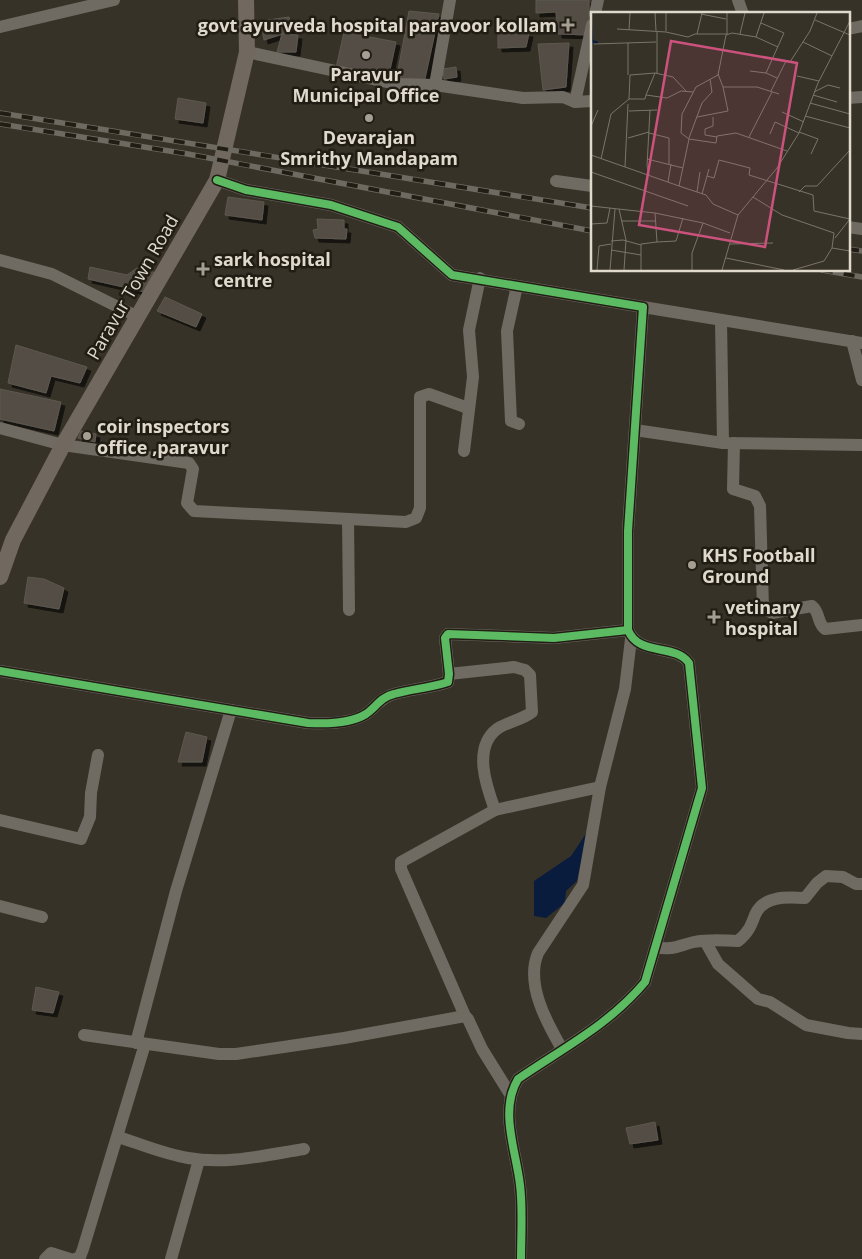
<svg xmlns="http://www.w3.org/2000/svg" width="862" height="1259" font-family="'Open Sans',sans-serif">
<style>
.water{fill:#0a1c3e}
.building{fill:#524d44;stroke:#5d584f;filter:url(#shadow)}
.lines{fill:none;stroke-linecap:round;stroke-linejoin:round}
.minor{stroke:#706b62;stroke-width:12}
.major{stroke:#71695f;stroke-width:16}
.rail-casing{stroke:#6e6a62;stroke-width:5.5}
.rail{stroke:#211d14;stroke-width:4;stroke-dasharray:11;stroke-linecap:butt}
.cycleway-casing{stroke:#211d14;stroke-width:11}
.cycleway{stroke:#5cba63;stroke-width:8}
.poi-dot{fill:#a59f93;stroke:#211d14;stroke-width:2}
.labels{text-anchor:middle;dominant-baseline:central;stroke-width:5;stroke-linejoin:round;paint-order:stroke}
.poi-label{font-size:18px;font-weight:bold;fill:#e0dacd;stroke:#211d14;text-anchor:start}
.street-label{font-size:18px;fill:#e0dacd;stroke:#211d14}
.inset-river{fill:none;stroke:#0a1c3e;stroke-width:2.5}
.inset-road{fill:none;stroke:#7b7569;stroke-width:1}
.view{fill:#cb527d;fill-opacity:0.15;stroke:#cb527d;stroke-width:2.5}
.inset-edge{fill:none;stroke:#e0dacd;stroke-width:2.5}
</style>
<defs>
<filter id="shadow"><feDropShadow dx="4" dy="4" stdDeviation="0" flood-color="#0009"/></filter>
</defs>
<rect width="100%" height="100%" fill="#373227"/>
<path class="water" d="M587,832L577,881L566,891L565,903L546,918L534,916V881L571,856Z"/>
<g class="building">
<path d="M536,0H589V35L558,34L556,12L536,13Z"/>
<path d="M409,11L439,14L424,83L396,81Z"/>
<path d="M289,17L292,31L264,40L261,21Z"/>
<path d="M344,32L396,42L388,79L336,68Z"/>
<path d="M498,32L529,33L526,47L498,48Z"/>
<path d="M282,34L298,35L296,52H277Z"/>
<path d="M569,43L566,87L543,90L538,44Z"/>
<path d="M456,67L457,77L444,79L443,69Z"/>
<path d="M178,98L206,103L203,123L175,119Z"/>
<path d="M228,197L264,202L262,220L225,215Z"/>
<path d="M317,219L344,220V229H347L346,239L315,238L313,230L318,229Z"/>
<path d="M90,267L127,275L137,268L157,273L145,292L88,279Z"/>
<path d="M165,297L202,314L196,327L157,311Z"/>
<path d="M16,345L87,367L80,383L51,376L46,393L8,383Z"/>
<path d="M0,389L61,402L54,431L0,419Z"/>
<path d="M81,431L96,434L95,442L78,438Z"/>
<path d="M28,577L44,579L64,588L59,609L24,603Z"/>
<path d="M186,732L207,737L202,762H178Z"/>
<path d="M36,987L59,992L53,1013L32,1010Z"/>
<path d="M655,1122L658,1140L630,1144L626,1128Z"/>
</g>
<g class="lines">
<g class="minor">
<path d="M738,0L743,14"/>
<path d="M595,14L598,0"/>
<path d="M0,27L114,0"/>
<path d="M848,29L862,26"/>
<path d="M247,52L396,84L435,85L450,0"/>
<path d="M435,85L523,98L563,97L575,102L592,101"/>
<path d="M848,98L862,97"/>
<path d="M575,102L592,25"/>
<path d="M217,180L246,190L331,205L398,227L452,275L643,307L628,531V630C639,657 675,643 689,663L702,788L645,982C609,1025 563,1048 518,1079C499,1111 516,1150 520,1185C523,1209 521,1235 521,1259"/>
<path d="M556,181L592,186"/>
<path d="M848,227L862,229"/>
<path d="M0,260L52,274L138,317"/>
<path d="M517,286L507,331L511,421L519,424"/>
<path d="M643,307L862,343"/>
<path d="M721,320L723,443"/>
<path d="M852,341L862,380"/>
<path d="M0,428L63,445L189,463L193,469L187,503L194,511L406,522L416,518L420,508V397L429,394L468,408"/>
<path d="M635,430L723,443L862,445"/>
<path d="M734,443L733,489L755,496L760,506L763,608L772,613L812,606C820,612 817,623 825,629L862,625"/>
<path d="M464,451L473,377L469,330L480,278"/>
<path d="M348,519L349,610"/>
<path d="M0,671L308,723C326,724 350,724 366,714C376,707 381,697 394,694C412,689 430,688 448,682L449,674L445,638L448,634L554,638L628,630"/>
<path d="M449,674L514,667L525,670L530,675L532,712C522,720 507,722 497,729C472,748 487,788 495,810"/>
<path d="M0,820L81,839L90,817L91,793L98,755"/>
<path d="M0,906L42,917"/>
<path d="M705,941L718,964L758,999L770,1002L806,1025L848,1033L862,1034"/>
<path d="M656,947C671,951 680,945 694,942C708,939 724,940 738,941C748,933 751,926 755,915C763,895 788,897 805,898L817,883L826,876L843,877L856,884H862"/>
<path d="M465,1016L401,869V862L495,810L600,787"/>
<path d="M84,1035L219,1054H236L344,1038L465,1016L468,1019L482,1049L510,1094"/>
<path d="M136,1043L176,891L231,710"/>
<path d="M562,1049C547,1023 525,984 538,953L583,885L600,787L625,689L631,639"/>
<path d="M118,1137C141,1144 164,1154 188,1158C226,1165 266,1155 304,1149"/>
<path d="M45,1259L51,1253L70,1259"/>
<path d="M75,1259L80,1257L83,1249L145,1044"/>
<path d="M171,1259L199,1160"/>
</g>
<path class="major" d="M0,577L13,540L63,445L217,180L247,52L246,0"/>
<defs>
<g id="rail">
<path d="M0,113L592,208"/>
<path d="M0,124L188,154L592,231"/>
<path d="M848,249L862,251"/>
<path d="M822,270L862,277"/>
</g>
</defs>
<use href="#rail" class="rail-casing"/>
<use href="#rail" class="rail"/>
<defs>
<g id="cycleway">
<path d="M217,180L246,190L331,205L398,227L452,275L643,307L628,531V630C639,657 675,643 689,663L702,788L645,982C609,1025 563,1048 518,1079C499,1111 516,1150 520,1185C523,1209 521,1235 521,1259"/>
<path d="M0,671L308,723C326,724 350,724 366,714C376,707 381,697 394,694C412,689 430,688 448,682L449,674L445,638L448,634L554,638L628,630"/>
</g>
</defs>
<use href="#cycleway" class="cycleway-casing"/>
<use href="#cycleway" class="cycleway"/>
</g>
<g class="poi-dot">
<path d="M565.5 17.5h5v5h5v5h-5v5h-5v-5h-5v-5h5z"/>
<circle cx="366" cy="55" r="5"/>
<circle cx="369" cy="118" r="5"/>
<path d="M200.5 261.5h5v5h5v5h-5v5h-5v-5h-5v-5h5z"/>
<circle cx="87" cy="436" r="5"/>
<circle cx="692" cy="565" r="5"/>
<path d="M711.5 609.5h5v5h5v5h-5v5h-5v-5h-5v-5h5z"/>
</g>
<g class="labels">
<g class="poi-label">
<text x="557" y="25" text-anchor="end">govt ayurveda hospital paravoor kollam</text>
<text x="366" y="74" text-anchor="middle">Paravur<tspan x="366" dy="21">Municipal Office</tspan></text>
<text x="369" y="137" text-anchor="middle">Devarajan<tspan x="369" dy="21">Smrithy Mandapam</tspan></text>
<text x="214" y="259">sark hospital<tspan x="214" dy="21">centre</tspan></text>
<text x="97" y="426">coir inspectors<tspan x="97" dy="21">office ,paravur</tspan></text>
<text x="702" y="555">KHS Football<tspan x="702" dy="21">Ground</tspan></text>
<text x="725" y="607">vetinary<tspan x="725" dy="21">hospital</tspan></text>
</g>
<g class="street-label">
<text transform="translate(132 287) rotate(-60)">Paravur Town Road</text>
</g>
</g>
<g transform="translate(591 12)">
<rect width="259" height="259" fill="#373227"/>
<path class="inset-river" d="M0,13L1,29L7,31"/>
<path class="inset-road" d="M64,1L65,19M75,1V19M110,2L135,7M224,8L259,23M170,11L193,21L175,61M26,17L75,20L97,25L104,22H136M38,18L39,1M66,19V61M106,22L111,1M136,22V1M149,22L154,1M165,25L187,35M212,30L241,44M37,31V63M3,32L65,30M159,59L175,61L186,66M64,61L39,63L38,87H54L55,83L76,86L90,79L102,80M127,62L132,75H166L188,82M206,64L228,69M180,79L195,49L199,50L219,19L226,1M223,80L237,73L249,76M55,83L64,61L82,65L95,79M222,83L246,90M219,91L259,102M38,99L66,98M191,100L213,110M214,104L259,116M106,105L137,99L132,75M122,105V114L114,117V123L126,125M0,114L7,98M208,120L227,127L220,142M58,121L78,126V152M179,122L184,110L208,121M158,125L181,80M37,126L58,120M98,126L111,91L121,80L119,67M98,127L125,131L126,124L145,121L196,139M0,143L88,174M10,147L20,102L38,87M56,147L92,156M34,155L37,92M0,160L97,194M58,163L56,154L59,98M116,164L123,166L128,148L159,156L158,163L222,183L223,199L259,207L244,226M77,170L80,152M106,180L109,160M208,180L214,174H226L259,138M111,182L118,157M162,185L191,203L243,221L241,236M0,194L64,201L112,211M28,197L35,228L33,258M147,203L122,192L115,183L88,174L98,127L90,121L91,102L105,75L127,63L135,23L141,21L165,25L173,1M30,209H64M0,212L16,211L19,196M20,229L32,228L50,233M66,230L85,229L92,206M139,232L182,231M20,238L50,243M135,246L193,258M6,258L8,234L20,232M19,258L24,197M50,258V232L66,230L64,201M101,258V241L112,211L139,221M131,258L147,203L186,156L208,121L227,71L259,9M202,258L233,249L241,236L259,239"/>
<path class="view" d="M80,29L206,51L174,235L48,213Z"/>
<rect width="259" height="259" class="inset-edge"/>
</g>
</svg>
